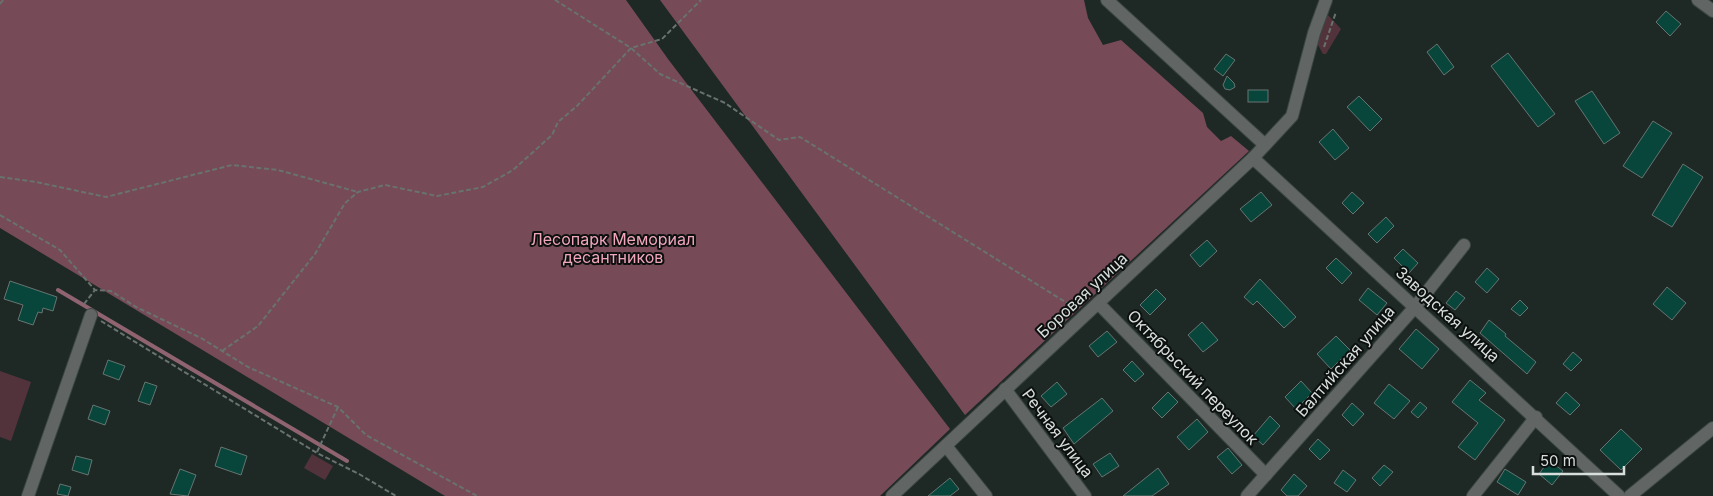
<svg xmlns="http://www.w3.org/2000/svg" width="1713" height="496" font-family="Inter,sans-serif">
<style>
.green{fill:#52333c}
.forest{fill:#764a57}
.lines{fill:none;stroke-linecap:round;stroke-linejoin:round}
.stream{stroke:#906370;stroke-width:4}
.building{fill:#08463b;stroke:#677470}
.minor-casing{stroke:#3c4643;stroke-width:14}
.path{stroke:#69726f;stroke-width:2;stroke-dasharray:5 2.5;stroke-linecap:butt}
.minor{stroke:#616665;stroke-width:12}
.labels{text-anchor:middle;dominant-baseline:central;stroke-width:4;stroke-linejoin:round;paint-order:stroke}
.park-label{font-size:16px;fill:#f1a6bc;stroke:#0c100f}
.street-label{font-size:16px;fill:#d7dedc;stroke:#0c100f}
</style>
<rect width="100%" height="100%" fill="#1e2926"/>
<g class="green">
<path d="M1327,14L1341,29L1326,54H1323L1317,43Z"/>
<path d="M0,371L31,382L11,441L0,437Z"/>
<path d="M312,454L333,466L325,480L304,468Z"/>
</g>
<g class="forest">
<path d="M0,0H626L668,59L950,429L880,496H445L0,228Z"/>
<path d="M660,0H1084L1088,18L1103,45L1121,40L1203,113L1207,127L1221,141L1231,136L1249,151L965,415Z"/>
</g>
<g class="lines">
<path class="stream" d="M58,290L347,461"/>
</g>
<g class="building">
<path d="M1666,11L1681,24L1670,36L1656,22Z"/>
<path d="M1437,44L1454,67L1444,75L1427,52Z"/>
<path d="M1508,53L1555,114L1538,127L1491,66Z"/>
<path d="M1226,54L1235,60L1223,76L1214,69Z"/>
<path d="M1227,76L1234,83L1235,87L1230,90L1225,89L1223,85Z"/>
<rect x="1248" y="90" width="20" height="12"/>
<path d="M1592,91L1620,133L1604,144L1575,101Z"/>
<path d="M1359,96L1382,119L1370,131L1347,107Z"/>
<path d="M1653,121L1672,133L1642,178L1623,166Z"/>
<path d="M1333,129L1349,148L1335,160L1319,142Z"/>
<path d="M1683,164L1703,177L1672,227L1652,215Z"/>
<path d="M1261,192L1272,205L1251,222L1240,209Z"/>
<path d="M1352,192L1364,203L1353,214L1342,203Z"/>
<path d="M1386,217L1394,226L1377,243L1368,234Z"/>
<path d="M1207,240L1217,251L1200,267L1190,255Z"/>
<path d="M1403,249L1418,263L1409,273L1394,258Z"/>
<path d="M1336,258L1352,273L1342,284L1326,268Z"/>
<path d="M1487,268L1499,279L1487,293L1475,282Z"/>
<path d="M1260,279L1296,317L1284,328L1257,301L1253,305L1244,297Z"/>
<path d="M10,281L57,297L53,311L43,308L42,313L38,312L33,325L18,320L23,305L4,299Z"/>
<path d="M1667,287L1686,303L1672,320L1653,304Z"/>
<path d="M1368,288L1387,303L1377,315L1359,300Z"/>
<path d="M1156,289L1166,299L1150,315L1140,305Z"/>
<path d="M1456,291L1465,298L1455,310L1446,303Z"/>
<path d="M1520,300L1528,308L1520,316L1511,309Z"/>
<path d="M1489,320L1506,334L1505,336L1536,362L1527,374L1480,333Z"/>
<path d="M1202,322L1218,340L1203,352L1188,335Z"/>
<path d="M1416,329L1439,349L1422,369L1399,349Z"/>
<path d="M1107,331L1117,342L1098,357L1089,346Z"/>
<path d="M1336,336L1350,350L1331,369L1317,354Z"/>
<path d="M1573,352L1582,360L1571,371L1563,364Z"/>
<path d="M108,360L125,366L119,380L103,374Z"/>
<path d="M1132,361L1144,374L1135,382L1123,370Z"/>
<path d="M1470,380L1486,393L1479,400L1505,420L1475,460L1458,447L1478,423L1452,402Z"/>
<path d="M1301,381L1312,393L1296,409L1285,397Z"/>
<path d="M145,382L157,386L150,405L138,401Z"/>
<path d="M1057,382L1067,394L1051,407L1041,396Z"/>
<path d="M1389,384L1410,401L1394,419L1374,403Z"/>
<path d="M1168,392L1178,402L1162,418L1152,408Z"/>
<path d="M1566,392L1580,405L1570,415L1556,403Z"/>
<path d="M1102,398L1113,411L1074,444L1063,428Z"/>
<path d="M1420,402L1427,408L1418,418L1411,412Z"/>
<path d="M1352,403L1364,414L1353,426L1342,415Z"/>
<path d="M93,405L110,411L105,425L88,419Z"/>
<path d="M1270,416L1280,426L1263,445L1253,436Z"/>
<path d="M1197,419L1208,432L1189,450L1177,437Z"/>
<path d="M1621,429L1642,449L1621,470L1600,450Z"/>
<path d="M1318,439L1330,450L1320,460L1309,449Z"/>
<path d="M221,447L247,456L241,475L215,466Z"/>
<path d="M1228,448L1242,465L1232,474L1217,457Z"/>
<path d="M1110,453L1119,466L1102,477L1093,464Z"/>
<path d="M76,456L92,460L88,475L72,470Z"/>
<path d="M1549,460L1563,471L1552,485L1539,474Z"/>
<path d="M1384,465L1393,472L1380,486L1372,478Z"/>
<path d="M1158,468L1169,484L1152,496H1123Z"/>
<path d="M180,469L196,475L188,496L170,494Z"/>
<path d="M1505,469L1526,482L1518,495L1497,482Z"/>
<path d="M1343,470L1356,480L1347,492L1334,483Z"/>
<path d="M1294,474L1307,486L1298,496H1287L1281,490Z"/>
<path d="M950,478L959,489L950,496H928Z"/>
<path d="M60,484L71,487L68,496L57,494Z"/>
</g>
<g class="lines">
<defs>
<g id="minor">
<path d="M1107,0L1265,145"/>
<path d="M1698,0L1713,11"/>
<path d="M1253,158L1619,496"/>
<path d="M1098,303L1266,475"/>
<path d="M1005,389L1085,496"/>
<path d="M946,446L986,496"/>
<path d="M28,496L91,315"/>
<path d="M892,496L1253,158L1292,116L1314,33L1326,0"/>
<path d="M1247,496L1415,307L1464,245"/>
<path d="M1473,496L1536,417"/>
<path d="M1630,496L1713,428"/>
</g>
</defs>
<use href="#minor" class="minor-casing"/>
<g class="path">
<path d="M555,0L631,48L660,74L725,103L779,140L800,137L1075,308"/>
<path d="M0,4L3,0"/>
<path d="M1324,47L1336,12"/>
<path d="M0,177L36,182L106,197L232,165L278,170L358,192"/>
<path d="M0,215L60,250L95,290L111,291L136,307L201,338L248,367L338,407L366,435L477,496"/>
<path d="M84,304L95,290"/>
<path d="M101,321L317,453L359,474L396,496"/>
<path d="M222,351L258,326L315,254L345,203L358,192L385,185L437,196L483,187L513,170L552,135L558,122L577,106L631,48L662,39L701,0"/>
<path d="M317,452L338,407"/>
</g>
<use href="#minor" class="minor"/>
</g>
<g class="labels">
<g class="park-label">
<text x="613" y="239">Лесопарк Мемориал<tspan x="613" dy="18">десантников</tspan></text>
</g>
<g class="street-label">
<text transform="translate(1082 295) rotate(-43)">Боровая улица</text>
<text transform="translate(1448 314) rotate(42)">Заводская улица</text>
<text transform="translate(1345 361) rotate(-49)">Балтийская улица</text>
<text transform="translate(1193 377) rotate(46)">Октябрьский переулок</text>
<text transform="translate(1058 433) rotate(53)">Речная улица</text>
</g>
</g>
<path d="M1533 466v8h91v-8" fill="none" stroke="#d7dedc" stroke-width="2.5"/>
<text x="1540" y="466" font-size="15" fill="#d7dedc" stroke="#0c100f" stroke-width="4" paint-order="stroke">50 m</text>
</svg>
